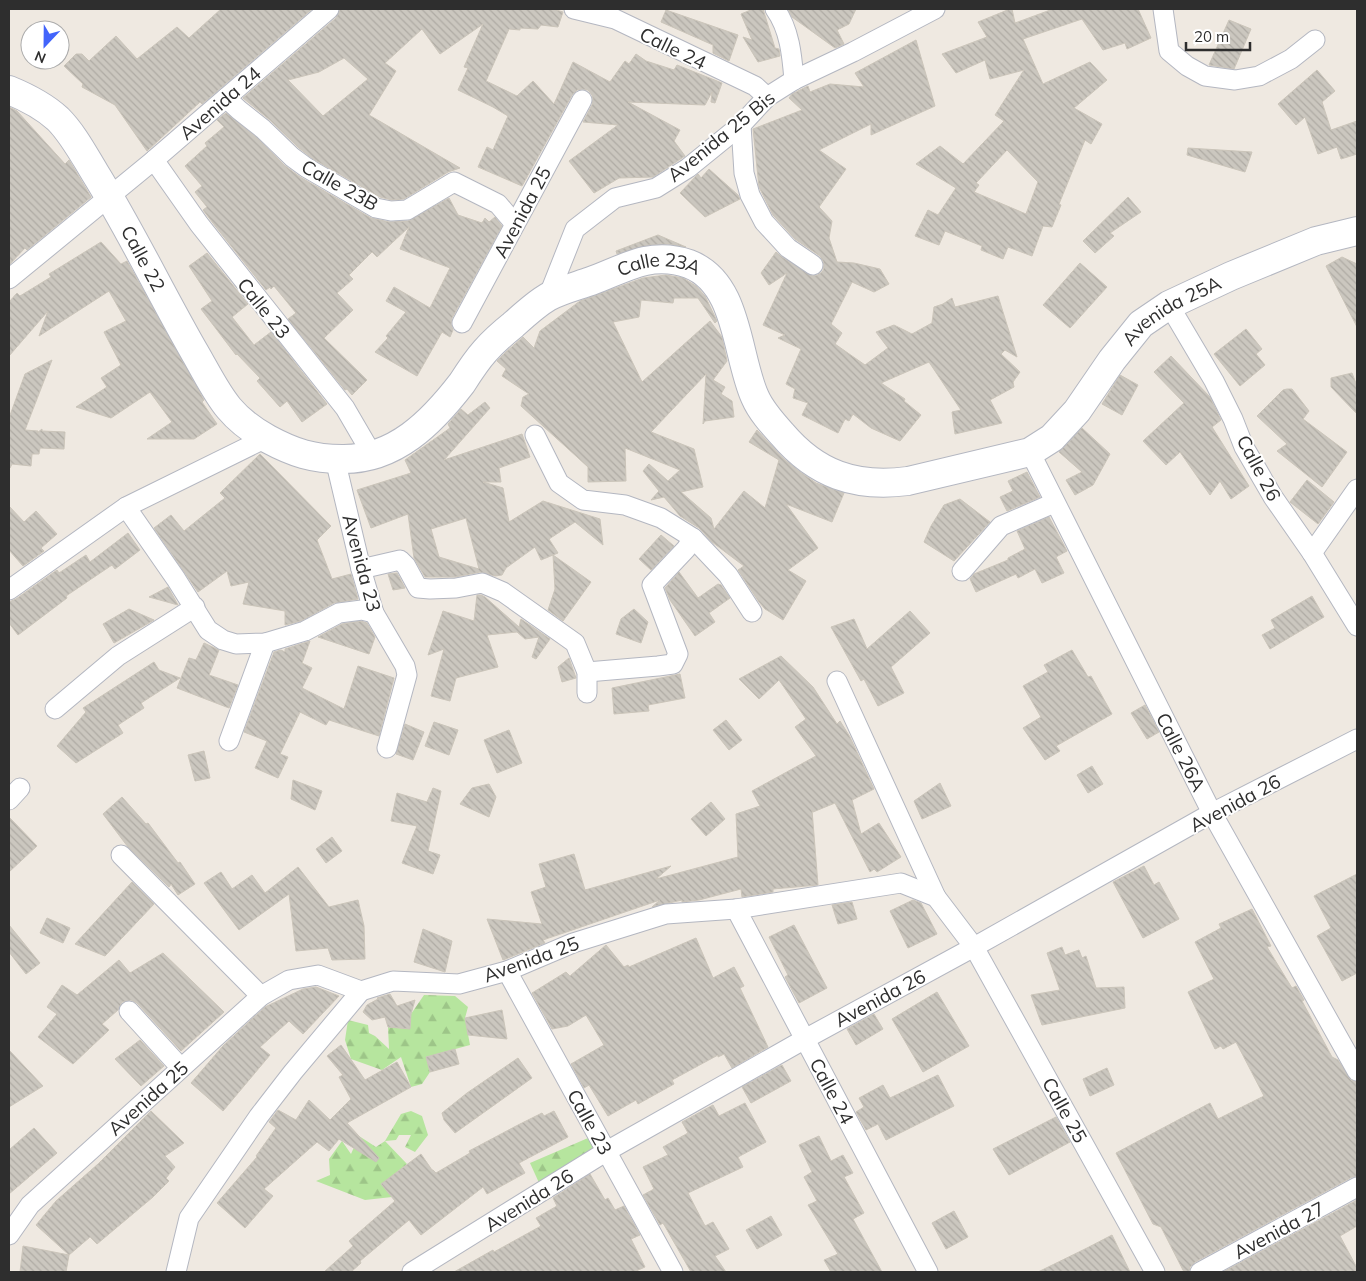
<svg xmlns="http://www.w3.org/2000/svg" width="1366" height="1281" font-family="Mulish,sans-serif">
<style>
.forest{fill:url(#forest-firs)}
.building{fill:url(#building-back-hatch);stroke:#cbc5ba;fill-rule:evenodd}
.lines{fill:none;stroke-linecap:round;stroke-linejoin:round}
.minor-casing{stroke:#b4b7c1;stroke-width:21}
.secondary-casing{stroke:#b4b7c1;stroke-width:30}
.minor{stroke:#fff;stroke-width:19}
.secondary{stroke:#fff;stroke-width:28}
.labels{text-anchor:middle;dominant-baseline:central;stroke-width:4;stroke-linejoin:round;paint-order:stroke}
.street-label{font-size:19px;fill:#2e2e2e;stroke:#fff}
</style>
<defs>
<pattern id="forest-firs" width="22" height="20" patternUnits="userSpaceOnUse" patternTransform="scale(1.25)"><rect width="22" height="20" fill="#b6e59e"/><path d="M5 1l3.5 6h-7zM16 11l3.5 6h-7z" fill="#9dc588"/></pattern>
<pattern id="building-back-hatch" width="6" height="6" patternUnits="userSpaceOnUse" patternTransform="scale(1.25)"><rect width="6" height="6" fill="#cbc7bf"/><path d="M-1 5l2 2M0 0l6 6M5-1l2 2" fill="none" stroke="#afaba4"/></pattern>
</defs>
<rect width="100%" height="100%" fill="#efe9e1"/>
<g class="forest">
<path d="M424,995L455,996L468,1007L465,1018L470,1045L426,1057L430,1072L422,1084L411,1087L401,1057L382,1070L351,1059L345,1040L348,1020L368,1025L369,1033L375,1036L389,1049L388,1027L410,1029L411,1014Z"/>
<path d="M411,1111L422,1116L428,1135L415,1152L405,1147L411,1135H399L396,1140L385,1141L407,1164L382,1184L392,1197L365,1200L316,1181L330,1175L329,1159L342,1141L351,1154L359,1136L376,1147L385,1141L401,1114Z"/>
<path d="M595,1135L607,1151L540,1185L530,1163Z"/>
</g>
<g class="building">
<path d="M221,9H312L202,104L200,102L147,151L115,105L82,87L83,84L64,66L76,54H82L89,61L116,36L137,59L177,27L189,38Z"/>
<path d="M340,9H553L563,12L558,27L541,25L538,29L520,28V30L509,29L486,81L517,96L533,81L554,104L573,62L610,82L625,61L629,64L636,54L646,61L674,70L677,65L722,83L715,103L711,102L712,92L705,105L628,102L680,130L674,141L685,156L653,177L619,178L594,193L569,161L618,125L583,122L592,105L593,99L592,95L588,90L582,89L577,90L572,95L522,186L478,167L487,147L493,150L508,116L493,107L458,90L468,68L464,67L483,24L440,54L422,29L385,63L396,71L369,115L460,168L448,172L404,199L392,200L380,197L313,159L299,148L271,121L243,98L336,18ZM344,58L368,79L323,116L288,80L319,72Z"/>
<path d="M753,9H763L775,48L779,49L780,56L758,62L743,37L752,40L741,14Z"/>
<path d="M788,9H856L849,24L837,30L844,44L835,48L792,17Z"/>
<path d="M1010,9H1012L1015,23L1053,9H1138L1151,38L1127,49L1125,43L1103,50L1082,19L1023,39L1043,84L1090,62L1107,80L1074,108L1102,124L1091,144L1085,140L1059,204L1061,205L1052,227L1043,226L1032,256L1008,247L1003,259L981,250L982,246L945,231L939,245L915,236L928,210L938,215L956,188L916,164L940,146L963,164L1004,121L995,115L1024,70L990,79L985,60L956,73L942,54L987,37L978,22ZM1007,150L1038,182L1026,214L974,192L979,185L976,183Z"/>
<path d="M666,10L738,35L729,61L713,53V45L661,22Z"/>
<path d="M1229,20L1251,29L1234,69L1209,65Z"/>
<path d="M916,40L935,106L871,135V124L819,150L846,169L819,207L832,221L829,238L837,262L854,263L880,269L889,284L874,292L852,282L831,324L842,333L835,344L865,365L888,348L876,332L894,325L912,334L932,323L934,307L943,304L952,298L955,307L998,296L1017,357L1005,350L1001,354L1020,372L1013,382L1014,387L990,400L1002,423L955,434L952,412L961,410L929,362L881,383L905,399L904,401L921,415L900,441L871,428L853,414L849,421L845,419L838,433L802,415L808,403L793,398L795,389L786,384L801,349L778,338L785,335L763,325L787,273L769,285L761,273L776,252L782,257L812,276L818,275L823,271L824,265L823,261L820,256L795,239L773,215L759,187L753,129L802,110L789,98L792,94L808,86L810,92L830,84L864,87L855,73Z"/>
<path d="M1317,70L1335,91L1322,102L1331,130L1357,121V154L1341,159L1337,147L1318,154L1305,117L1296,125L1278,104Z"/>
<path d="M9,107L17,111L65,164L69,160L91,197L27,250L25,248L9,265Z"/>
<path d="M226,113L256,137L284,165L300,177L371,218L389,222L408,221L449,198L458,215L482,223L485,218L489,222L495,217L502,226L452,318L451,324L453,330L450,337L442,332L417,376L375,352L388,338L386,336L406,312L386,301L394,287L430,308L450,268L400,249L409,227L377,257L372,252L349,275L353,279L337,293L353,310L324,338L367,380L352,395L347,389L345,390L288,319L296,313L274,286L271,289L270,287L266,290L216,227L203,210L207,207L195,192L202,186L185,166L207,146L205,143L224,127L217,120Z"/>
<path d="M1188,148L1252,152L1245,172L1187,155Z"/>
<path d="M709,169L738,195L740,199L705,217L680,193L697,175L698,174L701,178Z"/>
<path d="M1128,197L1141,212L1110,233L1114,236L1095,253L1083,241Z"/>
<path d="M658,235L686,247L668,244L649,245L617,254L616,251Z"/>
<path d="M101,242L121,264L127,261L204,400L202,402L217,424L194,439H147L172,422L150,392L111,418L76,407L107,387L101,378L121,365L104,332L126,321L109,291L39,336L48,311L9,356V302L17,293L20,296L51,277L49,274Z"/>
<path d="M207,253L248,304L232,317L254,345L271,332L327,404L302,422L287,401L280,407L257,381L260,378L237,354L236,355L201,309L212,301L189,266Z"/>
<path d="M1342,257L1357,264V327L1326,266Z"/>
<path d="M1080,263L1107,287L1070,328L1043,305Z"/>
<path d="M666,275L683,278L696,286L705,296L717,321L715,323L698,298H674L673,303L641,300L639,317L613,322L642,382L710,321L722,337L727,361L713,380L725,387L721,394L732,401L734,417L705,421L703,424L706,374L651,432L694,449L703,487L681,492L711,518L714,529L744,491L765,508L779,460L749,442L757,430L784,459L800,472L816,483L844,493L832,522L786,504L818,548L788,570L806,581L783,620L765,609L759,602L738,570L744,566L712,542L699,528L680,516L664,497L651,500L659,491L643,471L649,464L668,481L680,470L625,448L626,481L588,482V467L521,406L523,397L529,394L502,376L506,369L497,361L506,352L523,337L534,348L540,331L580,301L643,278Z"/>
<path d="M1246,329L1262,349L1256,354L1265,365L1240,386L1214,354Z"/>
<path d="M1171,356L1210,397L1221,420L1212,427L1249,486L1231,499L1220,481L1210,495L1180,452L1166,465L1143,441L1184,403L1154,372Z"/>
<path d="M52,360L25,430L38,431L37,433L42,429V431L65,432L64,449L40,448L39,454H32L31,466L12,464L10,468H9V418L25,374Z"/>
<path d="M1352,373L1357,386V414L1331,387V378Z"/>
<path d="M1120,375L1138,385L1122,415L1102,404Z"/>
<path d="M1287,389H1292L1309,411L1303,419L1347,452L1322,487L1277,451L1287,444L1257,416L1283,390Z"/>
<path d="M485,402L490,408L444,460L522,434L530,457L499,468L501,482H483L503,488L509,522L543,501L600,519L603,545L575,522L549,539L558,553L553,555L591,582L563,621L548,610L555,589L553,555L541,560L535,547L506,568L502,575L495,576L480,572L455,577H425L414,558L408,514L371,528L357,490L411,473L405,460L450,428L448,424L461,409L468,415ZM466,518L479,569L439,557L431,529Z"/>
<path d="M1082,428L1110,454L1093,485L1075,495L1066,480L1082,472L1059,452Z"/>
<path d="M260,454L331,526L317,540L332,579L351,574L358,599L334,603L301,621L285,625V611L243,604L249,582L231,586L227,571L198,592L154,528L171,515L184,531L225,498L220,493Z"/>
<path d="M1027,472L1040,497L1007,511L1000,497L1013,491L1008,481Z"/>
<path d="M1307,480L1334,502L1318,524L1290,502Z"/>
<path d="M960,499L990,522L954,561L924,542L931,526L944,505Z"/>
<path d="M9,506L24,522L36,511L57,534L41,548L44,551L23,566L9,550Z"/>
<path d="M1049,517L1067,551L1056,557L1064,573L1042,583L1035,569L1018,578L1016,574L976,592L970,579L974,574L1008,560V558L1025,549L1026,551L1017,531Z"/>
<path d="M128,533L140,550L115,569L112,565L66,596L67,598L18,635L9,623V602L16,599L57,570L59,573L86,555L90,562Z"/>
<path d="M661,535L674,546L651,570L639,559Z"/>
<path d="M679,572L698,598L718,584L721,585L730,598L709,613L715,622L695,636L670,600L665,588Z"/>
<path d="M397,573L405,588L393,590L388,574Z"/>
<path d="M168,587L178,605L149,597Z"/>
<path d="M477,595H481L485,597L519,627L521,619L550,639L536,659L532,657L539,637L525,639L517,632L487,635L498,667L456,678L450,701L431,696L444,649L428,655L443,611L474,621Z"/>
<path d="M1312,596L1324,617L1270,649L1262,635L1275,628L1271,620Z"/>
<path d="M129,609L154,620L114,643L103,624Z"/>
<path d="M634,609L648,622L641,643L616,634L621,619Z"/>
<path d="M910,611L930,633L891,667L904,693L878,706L864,679L861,681L831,627L854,619L867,649Z"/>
<path d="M361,621L367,623L375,637L369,654L318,637L342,624Z"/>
<path d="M310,641L302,663L312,668L302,688L344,709L358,666L394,678L379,736L329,720L326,725L300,712L280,754L288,757L278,778L255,768L267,741L244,732L274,652L281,650L285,652V649Z"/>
<path d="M204,643L219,650L209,675L238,685L229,708L177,688L189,658L196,660Z"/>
<path d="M1072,650L1088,677L1091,676L1112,714L1056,746L1060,751L1045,760L1023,728L1041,717L1023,686L1048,672L1044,665Z"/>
<path d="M781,656L813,687L837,724L840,721L850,737L874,789L852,800L861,834L879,823L901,857L877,872L874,869L870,872L835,803L813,812L812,810L818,885L773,889V892L742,897L741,889L699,900L682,902V900L652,907L660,900L543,940L545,943L503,960L487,919L542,924L531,892L546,887L539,864L574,854L585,890L671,866L656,879L738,857L736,814L760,806L752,791L816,756L795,727L806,719L779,680L759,699L739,679Z"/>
<path d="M569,658L576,678L562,682L558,667Z"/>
<path d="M154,662L159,670L180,678L141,703L144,708L118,725L123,733L76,763L57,746L86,712L83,708Z"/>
<path d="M680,674L685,698L648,705L649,711L614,714L612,688Z"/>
<path d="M1145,705L1159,732L1147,739L1131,713Z"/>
<path d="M726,720L742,740L729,750L713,730Z"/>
<path d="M434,722L458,730L449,755L425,746Z"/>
<path d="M405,724L424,732L413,760L396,754Z"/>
<path d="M509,730L522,763L497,773L484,740Z"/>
<path d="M204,751L210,778L195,781L188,755Z"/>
<path d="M1092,766L1103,784L1088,793L1077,775Z"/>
<path d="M293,780L322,791L315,810L291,799Z"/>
<path d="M940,783L951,806L922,819L914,801Z"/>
<path d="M489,784L496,797L489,817L460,804L472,788Z"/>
<path d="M433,788L441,791L428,851L440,855L433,874L402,863L417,826L391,821L397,793L427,802Z"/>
<path d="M122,797L146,824L148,823L178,863L180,862L195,884L178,895L171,884L169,887L128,847L103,814Z"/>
<path d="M711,802L725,819L706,836L691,819Z"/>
<path d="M9,817L37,846L9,872Z"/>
<path d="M332,837L342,851L326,863L316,849Z"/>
<path d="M1144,866L1154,885L1159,882L1179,919L1143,938L1113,882Z"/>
<path d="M298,867L329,907L358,900L364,926L365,959L332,960L328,948L296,951L289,894L239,930L204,883L221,872L232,889L252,875L265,893Z"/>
<path d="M1357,874V973L1342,981L1317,936L1331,928L1314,896Z"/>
<path d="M132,882L154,904L105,956L75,944Z"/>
<path d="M913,900L921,903L937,934L908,948L890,911Z"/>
<path d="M852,902L857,919L838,924L832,905Z"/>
<path d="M1252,909L1271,946L1267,947L1292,988L1296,986L1304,1000L1302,1001L1332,1057L1338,1060L1351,1080L1357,1082V1176L1352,1177L1195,1262L1190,1267L1189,1272H1184L1161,1227L1153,1224L1116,1153L1210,1103L1218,1119L1264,1096L1236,1042L1223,1049L1221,1046L1215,1049L1188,992L1214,979L1195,942L1221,928L1219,924Z"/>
<path d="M47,918L70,928L63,943L40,933Z"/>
<path d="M9,925L40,963L26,974L9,952Z"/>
<path d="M794,925L827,988L799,1003L785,977L788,975L769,937Z"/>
<path d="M423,929L452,941L445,972L414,962Z"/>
<path d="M696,938L713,978L734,967L744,986L740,988L768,1047L732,1068L724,1054L718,1057V1055L672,1080L674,1084L638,1104L636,1100L608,1116L589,1085L584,1088L571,1064L604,1045L586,1015L568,1026L552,1029L532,993L566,972L570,976L606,945L624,967L628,965L629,967Z"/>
<path d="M1062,947L1065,955L1079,950L1082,958L1086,956L1096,988L1124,987L1125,1008L1042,1025L1031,995L1060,990L1047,953Z"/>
<path d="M163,953L224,1012L181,1051L137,1003L131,1000L122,1002L118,1010L102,1024L109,1030L73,1064L38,1037L57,1014L47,1007L62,985L77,995L119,960L130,973Z"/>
<path d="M316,987L339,996L303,1034L289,1021L260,1047L270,1055L223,1111L191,1083L223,1046L265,1007L303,989Z"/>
<path d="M937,992L969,1046L923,1072L892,1019Z"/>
<path d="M390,994L397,1006L415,1000L411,1014L410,1029L388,1027L385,1017L372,1020L363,1012L367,1005L378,999L377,998Z"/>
<path d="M502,1010L507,1039L468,1035L465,1018Z"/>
<path d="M874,1014L883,1029L856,1045L847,1029Z"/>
<path d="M140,1040L164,1066L141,1086L115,1059Z"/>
<path d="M341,1045L365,1080L397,1062L411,1087L347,1123L379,1158L376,1162L339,1139L329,1151L317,1142L264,1189L273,1196L245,1228L217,1203L257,1157L256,1156L276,1128L269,1122L278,1110L296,1120L309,1100L330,1120L351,1099L339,1077L343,1075L327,1056Z"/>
<path d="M455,1049L459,1064L430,1072L426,1057Z"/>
<path d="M9,1050L43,1086L9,1107Z"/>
<path d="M518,1058L532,1078L455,1133L444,1120L442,1113L467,1093Z"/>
<path d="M782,1065L791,1081L751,1103L742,1087Z"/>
<path d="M1107,1068L1114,1085L1090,1096L1083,1079Z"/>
<path d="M938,1075L954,1106L886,1140L878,1124L866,1130L856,1112L864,1107L859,1098L883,1085L890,1098Z"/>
<path d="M745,1103L766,1142L738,1157L743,1167L688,1193L705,1226L713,1222L729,1249L715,1256L726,1272H691L663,1223L660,1225L643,1195L654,1189L643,1167L668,1155L663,1147L688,1133L682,1122L713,1105L719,1116Z"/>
<path d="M151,1111L184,1143L165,1156L175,1167L166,1178L169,1181L153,1197L97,1244L90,1237L69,1255L36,1225L56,1201L98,1164Z"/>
<path d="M554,1111L568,1137L519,1163L525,1173L487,1194L483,1187L421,1235L409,1220L360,1261L361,1263L351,1272H324L353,1246L349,1241L395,1201L381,1184L421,1154L432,1170H433L436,1173L470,1153L469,1151L518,1125L542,1113L544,1116Z"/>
<path d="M1056,1117L1070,1142L1009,1175L993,1149Z"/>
<path d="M34,1128L57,1153L9,1194V1150Z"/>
<path d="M819,1136L831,1161L843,1155L853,1173L844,1177L864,1213L853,1219L882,1272H831L824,1260L838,1254L808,1205L817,1201L804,1177L812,1172L799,1145Z"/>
<path d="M590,1174L605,1200L608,1198L615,1210L624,1206L640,1235L631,1239L645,1267L634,1272H454L493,1250L494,1252L541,1226L536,1218L557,1206L553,1198Z"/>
<path d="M1357,1200V1226L1340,1236L1357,1268V1272H1223Z"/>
<path d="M954,1211L968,1237L946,1249L932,1223Z"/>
<path d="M771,1216L782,1235L757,1249L746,1230Z"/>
<path d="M1112,1235L1130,1272H1038L1087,1248Z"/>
<path d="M23,1246L69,1255L66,1272H20Z"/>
</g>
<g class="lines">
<defs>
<g id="minor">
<path d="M574,9L615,19L755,86L767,97"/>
<path d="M775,9C790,30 792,56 794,80"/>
<path d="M1163,9L1169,51L1187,66L1205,76L1235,80L1259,76L1291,59L1315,40"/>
<path d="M226,98L239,110L263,129L292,157L307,168L376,208L391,211L407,210L454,182L498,204L515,224"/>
<path d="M741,125L744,173L750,195L764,222L788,248L813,265"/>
<path d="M154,160L199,224L345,408L373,456"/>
<path d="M9,279L154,160L329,9"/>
<path d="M548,297L575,229L615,198L656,188L688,168L741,125L767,97L794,80L853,52L935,9"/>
<path d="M1169,305L1214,381L1233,419L1244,447L1273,497L1312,553L1357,626"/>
<path d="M462,323L582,100"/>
<path d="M535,435L559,483L583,500L625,505L661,518L693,538"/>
<path d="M1030,452L1212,813L1357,1071"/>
<path d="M335,459L361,569L374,613L405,666L407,675L387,748"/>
<path d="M126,507L176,579L208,630L223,640L236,644L265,643L305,631L339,613L362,610L374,613"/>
<path d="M1312,553L1357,489"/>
<path d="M361,569L400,560L406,566L418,588L430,589L456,588L482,583L503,592L575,643L587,672V693"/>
<path d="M962,571L1001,526L1054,503"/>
<path d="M9,590L126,507L266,438"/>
<path d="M587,672L658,666L673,664L678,654L652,585L686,549L693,538L728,575L752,612"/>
<path d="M837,681L936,897"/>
<path d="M55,709L118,656L195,607"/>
<path d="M229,741L265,643"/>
<path d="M9,800L20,788"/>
<path d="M121,855L261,996"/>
<path d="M736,909L928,1272"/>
<path d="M507,971L673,1272"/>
<path d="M129,1011L181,1068"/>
<path d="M9,1235L30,1205L261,996L289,980L318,975L361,991L393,981L459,984L507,971L573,943L666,914L736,909L901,883L936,897L974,947L1155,1272"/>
<path d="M176,1272L189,1218L259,1116L293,1072L361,991"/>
<path d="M412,1272L607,1151L805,1039L974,947L1212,813L1357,739"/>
<path d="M1200,1272L1357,1187"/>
</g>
<g id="secondary">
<path id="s1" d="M9,90C26,97 44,106 58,119C73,134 84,155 95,173C131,231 161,294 195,353C218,393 226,416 268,439C294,453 313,459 342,459C395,460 432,422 462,383C469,372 476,361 485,351C493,342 503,333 513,325C523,316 536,304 548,297C561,290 577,286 591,281C608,275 627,265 645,261C660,258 675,259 689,264C739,283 736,355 755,397C761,411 772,423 782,434C816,474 855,488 908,481L1030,452L1052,438L1077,411L1112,360L1141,324L1169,305L1231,276L1316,241L1357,231"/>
</g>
</defs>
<use href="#minor" class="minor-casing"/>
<use href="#secondary" class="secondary-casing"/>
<use href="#minor" class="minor"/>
<use href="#secondary" class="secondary"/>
</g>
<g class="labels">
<g class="street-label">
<text transform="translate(673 48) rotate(26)">Calle 24</text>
<text transform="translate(220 103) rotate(-41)">Avenida 24</text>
<text transform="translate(721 136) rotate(-39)">Avenida 25 Bis</text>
<text transform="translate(340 185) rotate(29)">Calle 23B</text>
<text transform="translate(522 212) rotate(-62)">Avenida 25</text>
<text stroke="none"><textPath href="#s1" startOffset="221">Calle 22</textPath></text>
<text stroke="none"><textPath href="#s1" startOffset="909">Calle 23A</textPath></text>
<text transform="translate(264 308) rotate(51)">Calle 23</text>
<text stroke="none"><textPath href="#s1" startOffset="1610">Avenida 25A</textPath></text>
<text transform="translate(1259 468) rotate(62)">Calle 26</text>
<text transform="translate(362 563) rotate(75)">Avenida 23</text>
<text transform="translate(1181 752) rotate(63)">Calle 26A</text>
<text transform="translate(1235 803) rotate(-28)">Avenida 26</text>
<text transform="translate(531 959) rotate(-20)">Avenida 25</text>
<text transform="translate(880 998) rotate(-28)">Avenida 26</text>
<text transform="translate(832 1091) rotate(62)">Calle 24</text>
<text transform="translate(148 1098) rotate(-42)">Avenida 25</text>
<text transform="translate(1065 1110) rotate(61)">Calle 25</text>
<text transform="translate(590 1122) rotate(61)">Calle 23</text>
<text transform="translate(529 1200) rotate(-32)">Avenida 26</text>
<text transform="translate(1279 1230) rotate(-28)">Avenida 27</text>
</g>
</g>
<rect width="1366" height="1281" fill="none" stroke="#2e2e2e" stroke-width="20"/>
<g transform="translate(45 45) rotate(202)"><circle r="24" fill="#ffffff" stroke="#ababab"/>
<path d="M0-4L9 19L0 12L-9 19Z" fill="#4264fb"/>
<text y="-8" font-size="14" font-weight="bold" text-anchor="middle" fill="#2e2e2e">N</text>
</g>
<path d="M1186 42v8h64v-8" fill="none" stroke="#2e2e2e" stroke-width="2.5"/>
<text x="1194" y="42" font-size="15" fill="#2e2e2e" stroke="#ffffff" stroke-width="4" paint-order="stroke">20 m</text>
</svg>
